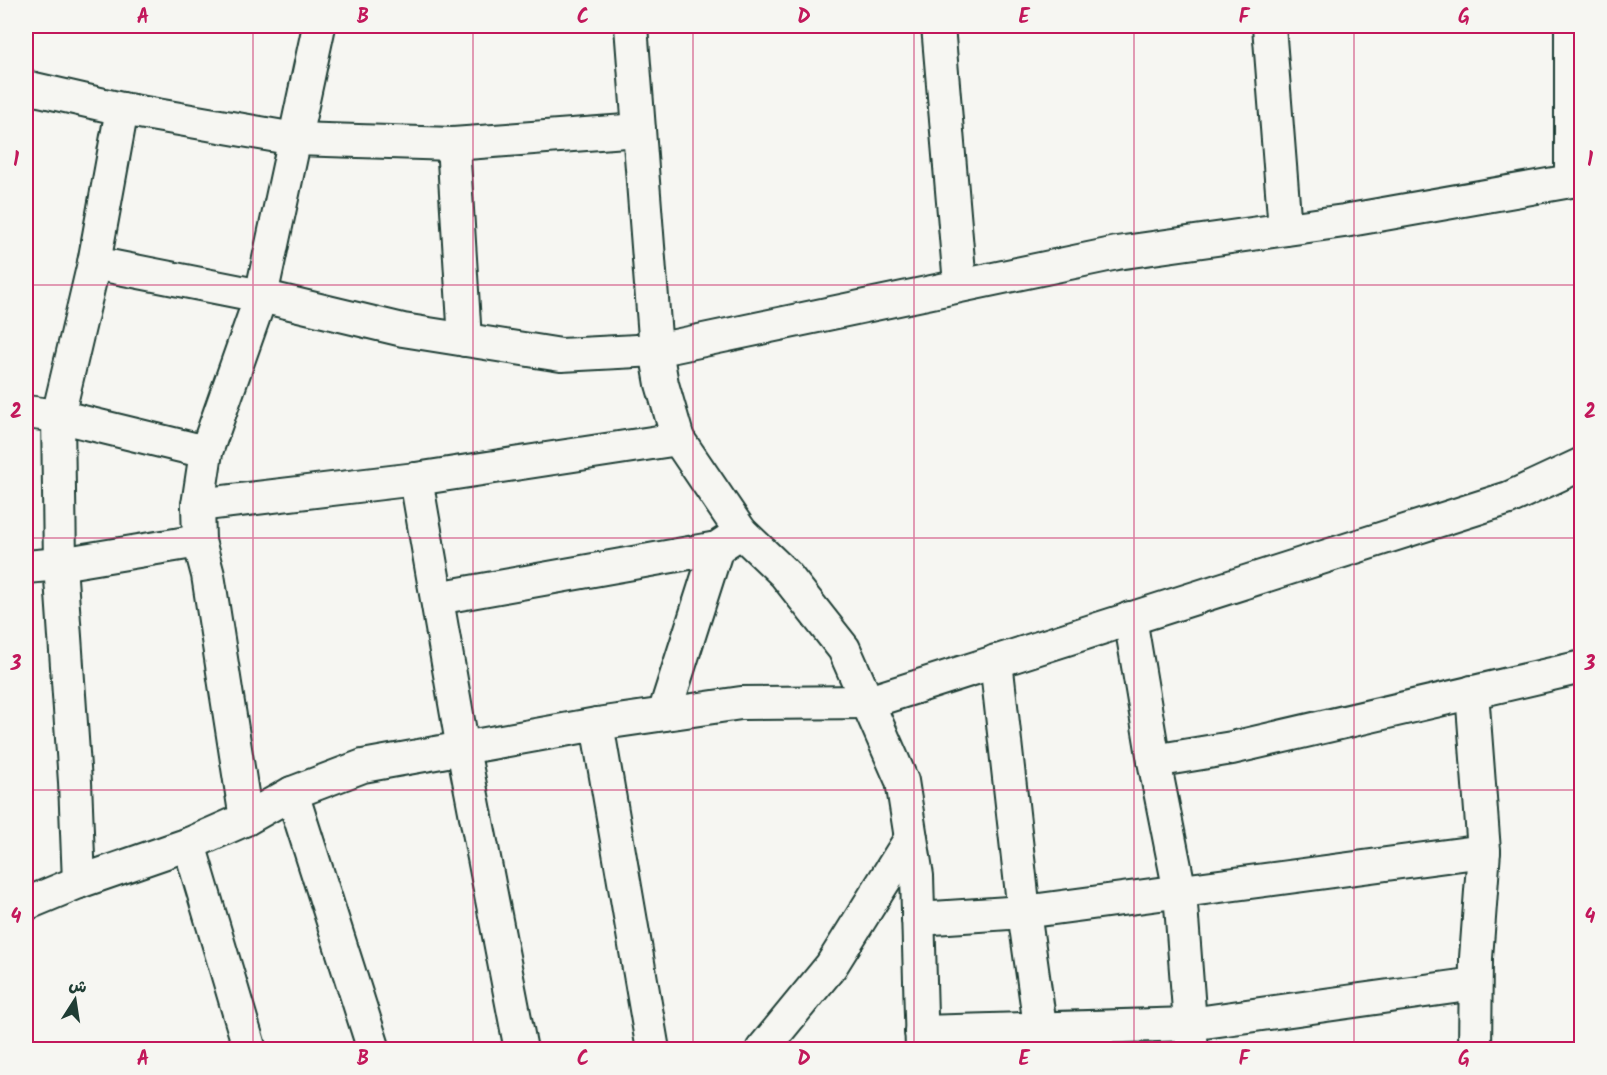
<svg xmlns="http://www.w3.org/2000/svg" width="1607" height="1075" font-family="Kalam,'Playpen Sans Arabic',sans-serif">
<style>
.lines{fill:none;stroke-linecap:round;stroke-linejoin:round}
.street-casing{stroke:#1f3d34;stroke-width:36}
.street{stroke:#f6f6f2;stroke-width:32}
.grid{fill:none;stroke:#c2185b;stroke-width:1.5;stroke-opacity:0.55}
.neatline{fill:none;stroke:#c2185b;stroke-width:2}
.grid-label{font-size:20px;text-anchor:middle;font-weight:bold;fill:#c2185b}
</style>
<rect width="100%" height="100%" fill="#f6f6f2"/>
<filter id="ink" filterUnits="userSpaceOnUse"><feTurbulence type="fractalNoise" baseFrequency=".0167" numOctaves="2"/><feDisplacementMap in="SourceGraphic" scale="12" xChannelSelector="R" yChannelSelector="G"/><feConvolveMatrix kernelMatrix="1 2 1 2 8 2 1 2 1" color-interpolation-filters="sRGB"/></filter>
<g filter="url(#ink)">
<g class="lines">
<defs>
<g id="street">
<path d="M631,26L656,350L662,384L678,439L741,532L785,574L844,649L902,781L917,876L922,1050"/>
<path d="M938,26L960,284"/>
<path d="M1269,26L1285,229"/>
<path d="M26,87L122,109L295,139L453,144L639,130"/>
<path d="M453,144L465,340"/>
<path d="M1571,181V26"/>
<path d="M94,263L261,296L403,330L561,355L656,350L1117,253L1344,221L1582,179"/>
<path d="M26,412L58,416L206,452"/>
<path d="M416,479L463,749L521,1050"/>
<path d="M198,505L416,479L678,439"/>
<path d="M26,567L60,564L199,541"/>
<path d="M437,598L717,548L741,532"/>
<path d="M1130,618L1154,761L1180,892L1192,1050"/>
<path d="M996,661L1024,912L1043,1047"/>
<path d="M1472,692L1484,851L1476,958L1475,1050"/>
<path d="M664,714L717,548"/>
<path d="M597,724L653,1050"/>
<path d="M1154,761L1232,748L1582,667"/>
<path d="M292,793L374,1050"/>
<path d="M246,819L208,575L199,541L198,505L206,452L261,296L319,26"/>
<path d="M189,844L250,1050"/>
<path d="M79,882L75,782L60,564L58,416L94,263L122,109"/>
<path d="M26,904L79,882L189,844L246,819L292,793L363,766L597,724L741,703L869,702L1509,498L1582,464"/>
<path d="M918,919L1024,912L1484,851"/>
<path d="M921,1032L1190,1024L1475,984"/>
<path d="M762,1050L831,966L911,838"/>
</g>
</defs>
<use href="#street" class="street-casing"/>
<use href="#street" class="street"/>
</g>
</g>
<path class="grid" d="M253,26V1050M473,26V1050M693,26V1050M914,26V1050M1134,26V1050M1354,26V1050M26,285H1582M26,538H1582M26,790H1582"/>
<rect width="1607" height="1075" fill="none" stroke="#f6f6f2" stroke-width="66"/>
<g transform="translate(75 1000) rotate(12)" stroke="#f6f6f2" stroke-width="4.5" paint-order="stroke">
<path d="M0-4.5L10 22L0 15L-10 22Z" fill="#1f3d34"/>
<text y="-9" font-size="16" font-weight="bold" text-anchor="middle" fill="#1f3d34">ش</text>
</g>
<rect x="33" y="33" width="1541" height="1009" class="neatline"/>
<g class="grid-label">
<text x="143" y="23">A</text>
<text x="363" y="23">B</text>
<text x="583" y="23">C</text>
<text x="804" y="23">D</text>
<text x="1024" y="23">E</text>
<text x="1244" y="23">F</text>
<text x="1464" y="23">G</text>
<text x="16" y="166">1</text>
<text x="1590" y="166">1</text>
<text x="16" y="418">2</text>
<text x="1590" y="418">2</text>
<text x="16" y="670">3</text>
<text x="1590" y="670">3</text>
<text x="16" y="923">4</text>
<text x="1590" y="923">4</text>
<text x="143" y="1065">A</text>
<text x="363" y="1065">B</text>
<text x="583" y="1065">C</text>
<text x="804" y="1065">D</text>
<text x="1024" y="1065">E</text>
<text x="1244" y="1065">F</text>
<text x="1464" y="1065">G</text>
</g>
</svg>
